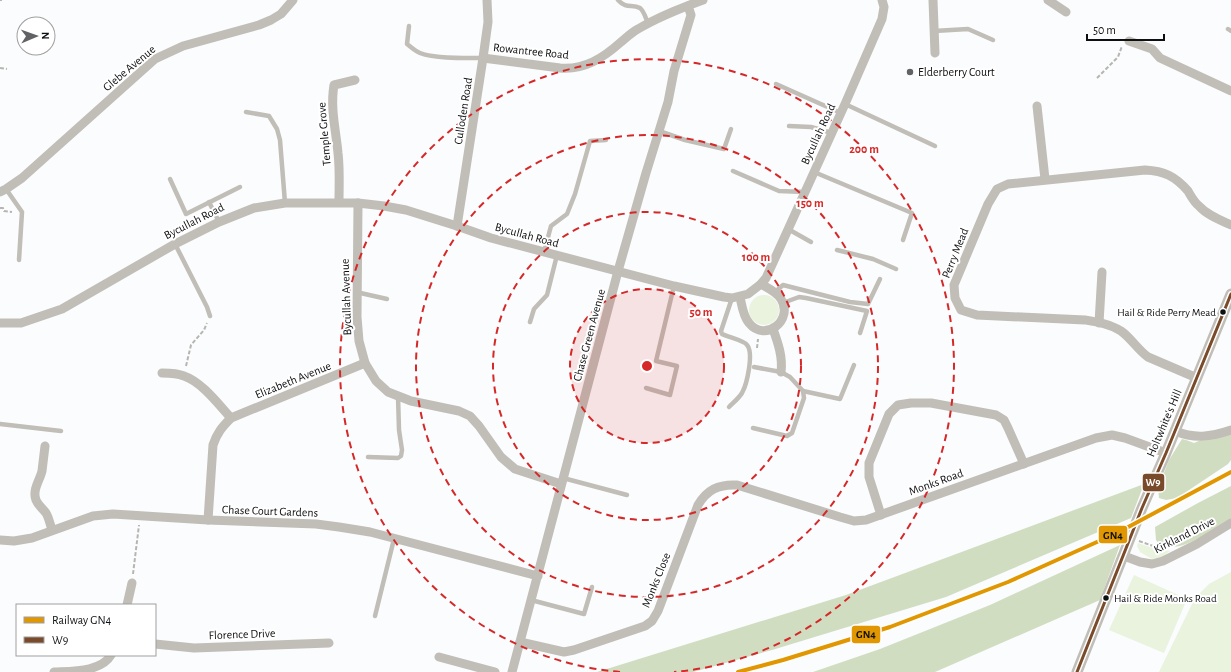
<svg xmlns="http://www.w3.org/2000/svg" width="1231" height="672" font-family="'Alegreya Sans',sans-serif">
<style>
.green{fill:#e9f3dd}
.forest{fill:#d1ddc1}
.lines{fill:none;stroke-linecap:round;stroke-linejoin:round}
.path{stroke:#b7b5b1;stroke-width:2;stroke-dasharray:4 2;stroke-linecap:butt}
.service{stroke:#c1bdb7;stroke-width:4.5}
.minor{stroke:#c1bdb7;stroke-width:9}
.tertiary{stroke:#c1bdb7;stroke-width:11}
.bus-1-casing{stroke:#fff;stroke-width:6}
.bus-1{stroke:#7a4b2a;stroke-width:3}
.rail-1-casing{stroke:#fff;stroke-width:7}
.rail-1{stroke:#e09702;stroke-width:4}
.ring{fill:none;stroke:#d62828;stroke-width:2;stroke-dasharray:7 5}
.poi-dot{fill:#616264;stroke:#fff;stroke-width:1.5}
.bus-dot{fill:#0e0f11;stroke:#fff;stroke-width:1.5}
.labels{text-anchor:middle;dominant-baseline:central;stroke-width:4;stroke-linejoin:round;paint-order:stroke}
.bus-label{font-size:11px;fill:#0e0f11;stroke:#fff;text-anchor:end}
.street-label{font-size:12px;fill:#0e0f11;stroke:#fff}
.poi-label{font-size:12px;fill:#0e0f11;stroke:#fff;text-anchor:start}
.centre{fill:#d62828;stroke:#fff;stroke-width:2}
.ring-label{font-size:12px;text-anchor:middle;font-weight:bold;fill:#d62828;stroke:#fff;stroke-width:4;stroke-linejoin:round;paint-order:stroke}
.line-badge{stroke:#fff;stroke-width:1.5}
.badge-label{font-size:11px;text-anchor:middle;font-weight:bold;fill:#fff}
.pale-badge-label{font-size:11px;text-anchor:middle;font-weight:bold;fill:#111}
</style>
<rect width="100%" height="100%" fill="#fbfcfd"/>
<g class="green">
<circle cx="764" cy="310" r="15"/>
<path d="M1138,543L1153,548L1170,551L1162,557L1152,559L1140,552L1137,546Z"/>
<path d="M1231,572V672H1159L1195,598L1209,584Z"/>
<path d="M1134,575L1187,599L1164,653L1109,630Z"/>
</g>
<g class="forest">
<path d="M1231,432V460L1228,464L1177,498L1166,500L1159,498L1158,488L1169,460L1182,439L1186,440L1194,443L1208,437Z"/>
<path d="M1144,484L1131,518L946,597L772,650L693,672H597L846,595Z"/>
<path d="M1231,486V519C1216,528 1189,547 1172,547C1168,547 1164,546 1160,545L1156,540L1155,527L1198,503Z"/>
<path d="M1120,545L1100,600L935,672H813L880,649L990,605Z"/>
</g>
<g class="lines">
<g class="path">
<path d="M1,1V0"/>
<path d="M0,68L7,69"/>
<path d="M1097,78L1118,57L1122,46"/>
<path d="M0,208H3L4,211L12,212"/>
<path d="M757,348L758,339"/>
<path d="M186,366L191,345L204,330L207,323"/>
<path d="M1139,541L1153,546L1166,548"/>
<path d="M133,574L139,525"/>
</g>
<g class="service">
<path d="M618,0C627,10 632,3 640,8C644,11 646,19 648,23"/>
<path d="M409,26L407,44C411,47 415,51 420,53C436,59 465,58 483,58"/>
<path d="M1228,29L1231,31"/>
<path d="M934,31L968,29L993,40"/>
<path d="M776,84L841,113"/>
<path d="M845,104L935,146"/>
<path d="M246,112L269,116L277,129L280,140L285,203"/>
<path d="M789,126L811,127L832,133"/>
<path d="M659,131L685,140L724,149L731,129"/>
<path d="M733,171L779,191L805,192"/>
<path d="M814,172L912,213L903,240"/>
<path d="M170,179L186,214L240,187"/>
<path d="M6,189L22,212L19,260"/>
<path d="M209,202L219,222"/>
<path d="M788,229L811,242"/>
<path d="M175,244L207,307L210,316"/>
<path d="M837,250L873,259L896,269"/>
<path d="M544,252L551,226L567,214L575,194L590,141L606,140"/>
<path d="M356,292L387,299"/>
<path d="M775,292L783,285L850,302L868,304L880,279"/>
<path d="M783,303L799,297L806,298L867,311L860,333"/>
<path d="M530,322L534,309L547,295L557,255"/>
<path d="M646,388L670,395L677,366L656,361L674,286"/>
<path d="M803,391L840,399L854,365"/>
<path d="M729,407C733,403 739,398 742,393C747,384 754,353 747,345C745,341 728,337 722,334L721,331L732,298"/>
<path d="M0,424L61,431"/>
<path d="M753,428L787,436L792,433L804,398L803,391L790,377L781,372L754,367"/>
<path d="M368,457L398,458L401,456L402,450L399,430L398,396"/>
<path d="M563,478L627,495"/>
<path d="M531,600L584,614L592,587"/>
<path d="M375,616L394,539"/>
</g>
<g class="minor">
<path d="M933,0L935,53"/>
<path d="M1048,0L1066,12"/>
<path d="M1129,41L1152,49L1160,58L1231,91"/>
<path d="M483,58L560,68C585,70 603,58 621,42C626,38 632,32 638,29C658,17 681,8 703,0"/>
<path d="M1037,106L1045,179"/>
<path d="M0,192L6,189L22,178L155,59L183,46L259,25L271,20L281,14L293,0"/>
<path d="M339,202C339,186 340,169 338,153C336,131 330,108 334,85L355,80"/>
<path d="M358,203L357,317L359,341L365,363L376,381L388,392L411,401L459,411L470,416L479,426L501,457L515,469L561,484"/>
<path d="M457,226L483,58L488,22L487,0"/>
<path d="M740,297C742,306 743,316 749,323C765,343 794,320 781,299C777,292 768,288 761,284"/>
<path d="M0,323H21L62,309L175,244L219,222L254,208L285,203H358L384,206L406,210L457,226L491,238L674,286L724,297L732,298L748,294L761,284L766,278L845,104L882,19L884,7L882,0"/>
<path d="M1099,323L1102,272"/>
<path d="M773,329C778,343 783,357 781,372"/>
<path d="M162,373C170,373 177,373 184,376C202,382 219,405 231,418"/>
<path d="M1197,378L1148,357C1138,350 1131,338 1121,331C1110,324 1097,322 1085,320L977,315L961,310L955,298L954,285L988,204L997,189L1008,184L1145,170C1164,171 1175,176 1188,191C1191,196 1194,202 1199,206C1207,215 1220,220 1231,225"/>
<path d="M1175,431C1195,439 1210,437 1231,430"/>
<path d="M45,446C44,454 43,463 42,471C40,480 32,490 36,500C38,505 43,509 46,513C49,518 50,524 52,530"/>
<path d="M881,515L869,477V463L889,414L898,405L911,403H931L996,415L1004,420L1008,428L1024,464"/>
<path d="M208,520L213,445C217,433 222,427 231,418L365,363"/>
<path d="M0,540L14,541L32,538L93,516L113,514L208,520L316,524L339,527L370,532L538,576"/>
<path d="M1124,556L1140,562L1152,564L1163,561L1197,544L1231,523"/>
<path d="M127,605L132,583"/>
<path d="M520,642L564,652L574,650L645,626L652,621L658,611L698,505C707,490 718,484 737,485L840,517L854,521L866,520L1096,438L1112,435L1125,438L1166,453"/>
<path d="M155,644L194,648L329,643"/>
<path d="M439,657L495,672"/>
<path d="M54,672C73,671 101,672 111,655"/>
<path d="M512,672L618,271L646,173L668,102L674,71L691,15L688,6"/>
</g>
<path class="tertiary" d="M1077,672L1142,508L1166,453L1231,294"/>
<defs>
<path id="bus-1" d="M1077,672L1142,508L1166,453L1231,294"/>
</defs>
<use href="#bus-1" class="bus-1-casing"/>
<use href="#bus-1" class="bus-1"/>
<defs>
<path id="rail-1" d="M738,672L783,660L890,627L1008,582L1117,533L1231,472"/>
</defs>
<use href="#rail-1" class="rail-1-casing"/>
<use href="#rail-1" class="rail-1"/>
</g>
<circle cx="647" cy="366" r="77" fill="#d62828" fill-opacity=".12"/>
<g class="ring">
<circle cx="647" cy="366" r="77"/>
<circle cx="647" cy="366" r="154"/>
<circle cx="647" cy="366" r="231"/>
<path d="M620 672A307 307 0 1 1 674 672"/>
</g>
<circle class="poi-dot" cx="910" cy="72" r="4"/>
<g class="bus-dot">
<circle cx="1223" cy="312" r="3.5"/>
<circle cx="1106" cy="598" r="3.5"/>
</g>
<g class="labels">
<g class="bus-label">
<text x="1216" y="312">Hail &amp; Ride Perry Mead</text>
<text x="1114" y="598" text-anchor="start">Hail &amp; Ride Monks Road</text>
</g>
<g class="street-label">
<text transform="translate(531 51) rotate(6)">Rowantree Road</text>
<text transform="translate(129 68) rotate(-40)">Glebe Avenue</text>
<text transform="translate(463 111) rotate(-81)">Culloden Road</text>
<text transform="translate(324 134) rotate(-95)">Temple Grove</text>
<text transform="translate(818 134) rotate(-65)">Bycullah Road</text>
<text transform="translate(194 221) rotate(-27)">Bycullah Road</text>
<text transform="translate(527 235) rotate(15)">Bycullah Road</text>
<text transform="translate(955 253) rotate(-68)">Perry Mead</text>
<text transform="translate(346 297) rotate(-92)">Bycullah Avenue</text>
<text transform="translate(589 335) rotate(-75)">Chase Green Avenue</text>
<text transform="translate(293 380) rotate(-22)">Elizabeth Avenue</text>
<text transform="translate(1164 423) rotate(-67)">Holtwhite's Hill</text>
<text transform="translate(936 482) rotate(-20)">Monks Road</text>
<text transform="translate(270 511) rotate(2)">Chase Court Gardens</text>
<text transform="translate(1184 535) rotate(-27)">Kirkland Drive</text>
<text transform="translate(656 580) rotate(-68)">Monks Close</text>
<text transform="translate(242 634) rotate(-2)">Florence Drive</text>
</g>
<g class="poi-label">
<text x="918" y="72">Elderberry Court</text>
</g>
</g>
<circle cx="647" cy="366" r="6" class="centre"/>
<g class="ring-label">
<text x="864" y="153">200 m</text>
<text x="810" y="207">150 m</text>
<text x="756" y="261">100 m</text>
<text x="701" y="316">50 m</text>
</g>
<g class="line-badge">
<rect x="1142" y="473" width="23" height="19" rx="4" fill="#7a4b2a"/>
<rect x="1098" y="525" width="30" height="19" rx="4" fill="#e09702"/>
<rect x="851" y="625" width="30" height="19" rx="4" fill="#e09702"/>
</g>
<g class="badge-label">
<text x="1153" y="486">W9</text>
</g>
<g class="pale-badge-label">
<text x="1113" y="539">GN4</text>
<text x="866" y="638">GN4</text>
</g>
<rect x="16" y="604" width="140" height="52" fill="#ffffff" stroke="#9f9fa0"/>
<rect x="24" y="617" width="20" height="6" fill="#e09702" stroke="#9f9fa0"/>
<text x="52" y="624" font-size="12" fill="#0e0f11">Railway GN4</text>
<rect x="24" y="637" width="20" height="6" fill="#7a4b2a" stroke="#9f9fa0"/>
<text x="52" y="644" font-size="12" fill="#0e0f11">W9</text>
<g transform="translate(36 36) rotate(88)"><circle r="19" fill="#ffffff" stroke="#9f9fa0"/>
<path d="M0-3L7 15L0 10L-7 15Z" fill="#616264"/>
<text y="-6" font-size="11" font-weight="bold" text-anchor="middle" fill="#0e0f11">N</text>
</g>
<path d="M1087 34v6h77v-6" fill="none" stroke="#0e0f11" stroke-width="2"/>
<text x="1093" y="34" font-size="12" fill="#0e0f11" stroke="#ffffff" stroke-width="3" paint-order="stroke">50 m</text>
</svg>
